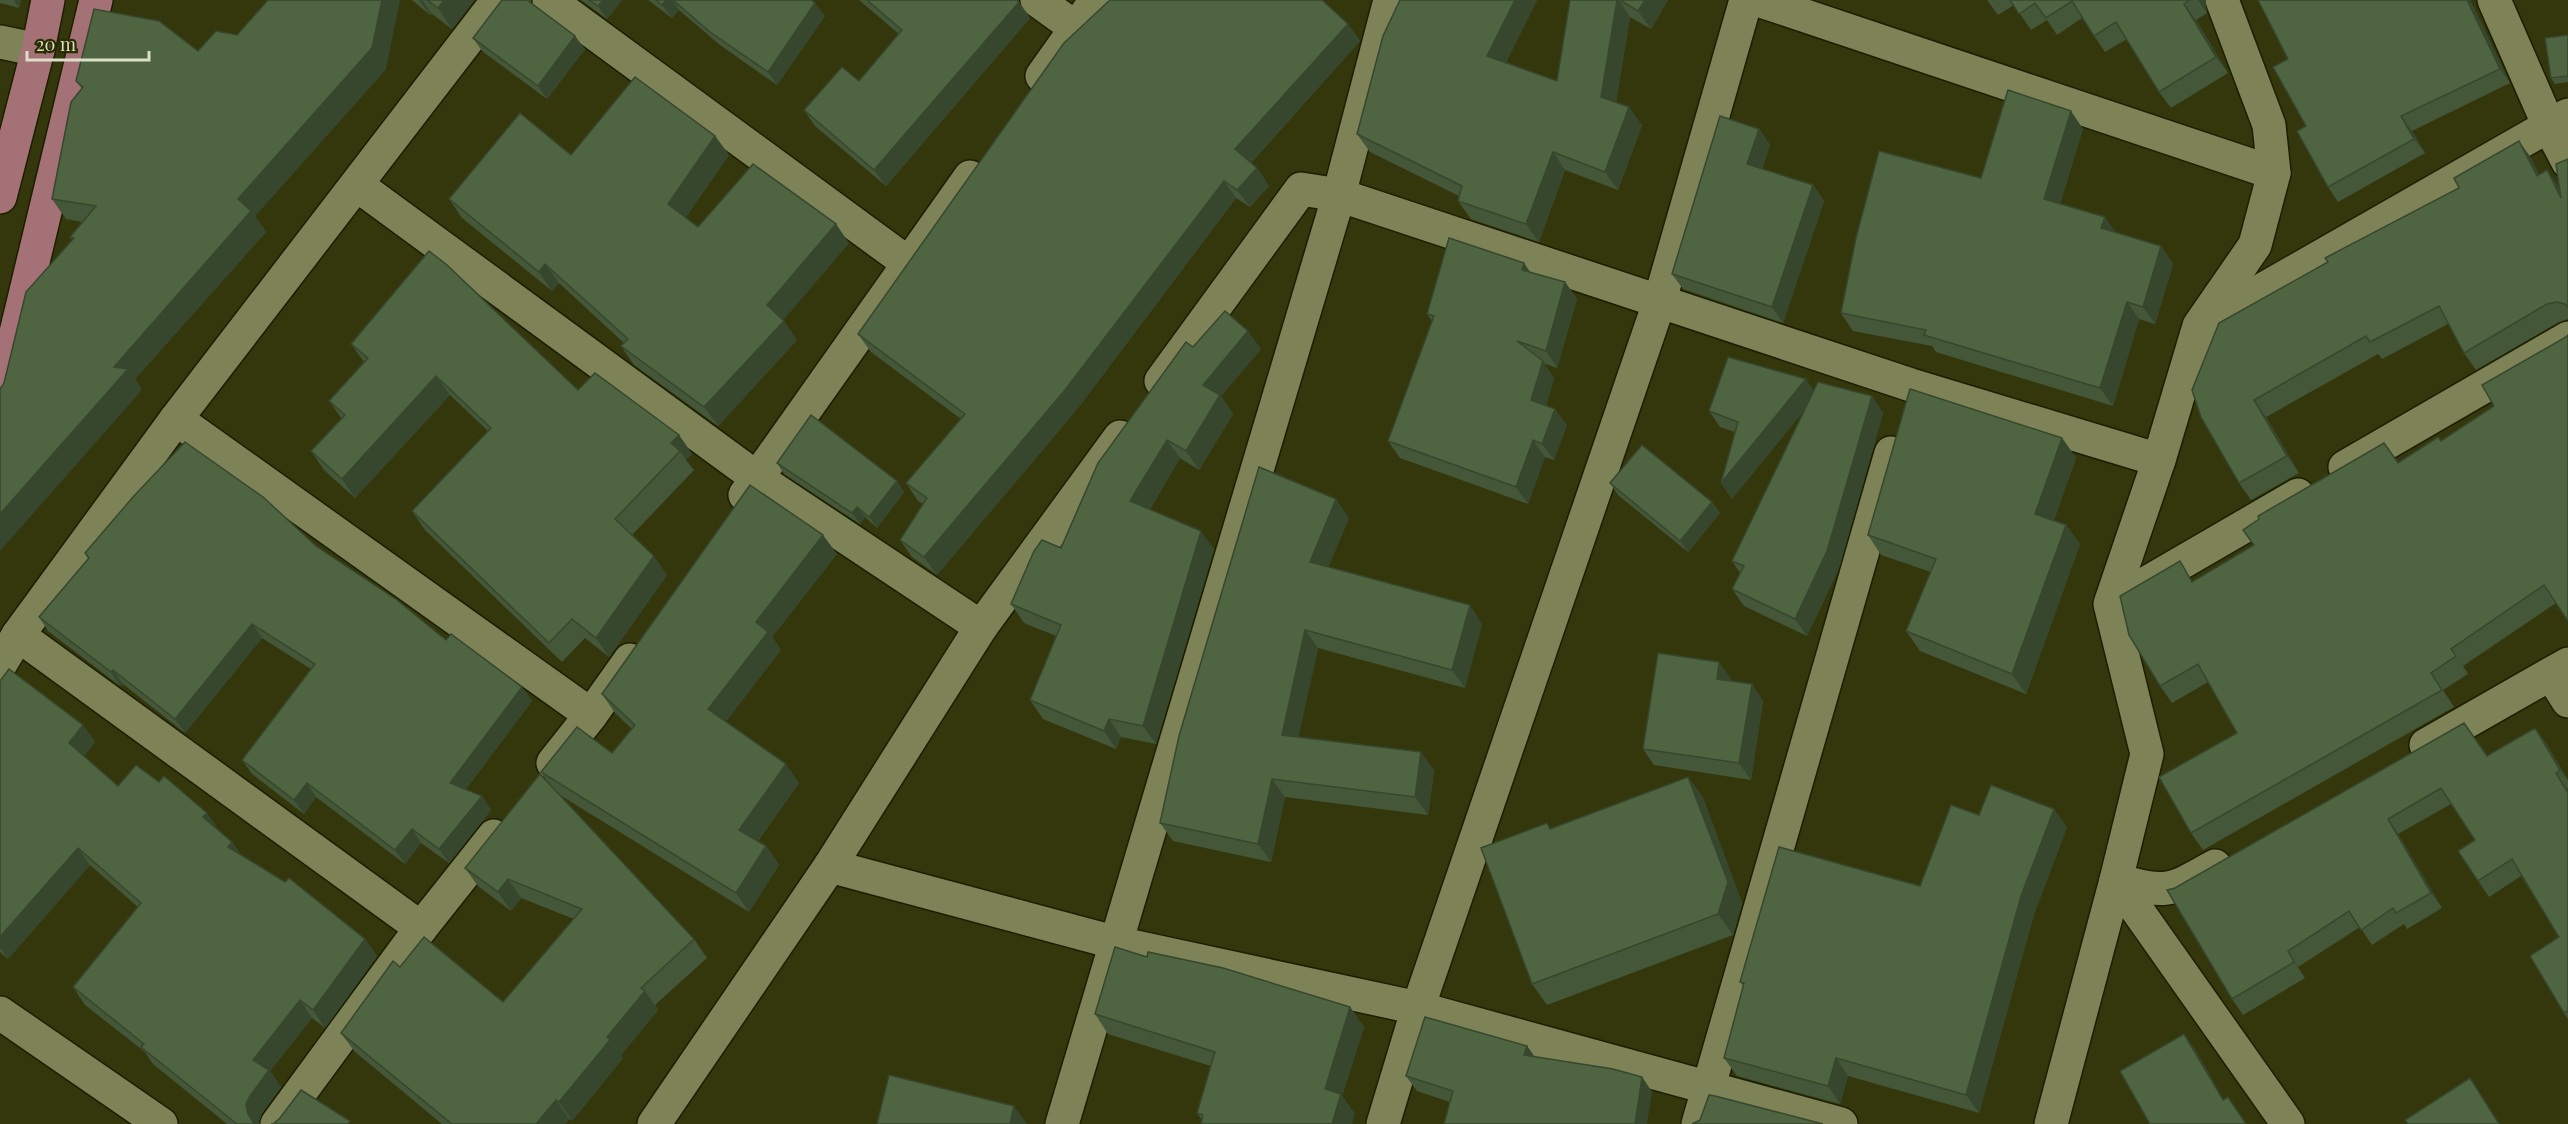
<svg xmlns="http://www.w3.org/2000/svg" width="2568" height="1124" font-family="'Playfair Display',serif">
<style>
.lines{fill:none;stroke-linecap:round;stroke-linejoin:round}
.minor-casing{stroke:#1c1e00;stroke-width:36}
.primary-casing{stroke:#1c1e00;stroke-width:36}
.minor{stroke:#7d8257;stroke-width:33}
.primary{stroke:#a37176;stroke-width:33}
.wall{fill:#445738}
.shaded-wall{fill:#37472e}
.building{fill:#4f6541;stroke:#37472e;stroke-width:1.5}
</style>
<rect width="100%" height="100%" fill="#34370c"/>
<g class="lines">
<defs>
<g id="minor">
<path d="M549,0L908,263"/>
<path d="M1037,0L1076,28"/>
<path d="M1758,0L2274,173"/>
<path d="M2222,0L2269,125L2274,173L2255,245L2199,326L2159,460L2110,604L2147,754L2116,880L2288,1124"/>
<path d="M2494,0L2549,126L2568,162"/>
<path d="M0,42L38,50"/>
<path d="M1042,76L1096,0"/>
<path d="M357,185L757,478L981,627L1120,437"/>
<path d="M2206,322L2568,115"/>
<path d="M1161,381L1301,189L1339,195L1911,385L2159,460"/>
<path d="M176,419L591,715"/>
<path d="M2345,467L2568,338"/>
<path d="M745,495L970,177"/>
<path d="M2143,585L2298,495"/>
<path d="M18,635L421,928"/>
<path d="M0,665L18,635L176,419L498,0"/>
<path d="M2551,674L2568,701"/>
<path d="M2426,745L2568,664"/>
<path d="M553,763L591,715L630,660"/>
<path d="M830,866L1117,943L1418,1008L1841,1124"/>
<path d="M0,1013L161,1124"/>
<path d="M277,1124L421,928L494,836"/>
<path d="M654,1124L830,866L981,627"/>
<path d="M1062,1124L1339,195L1390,0"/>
<path d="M1383,1124L1418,1008L1660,300L1746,0"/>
<path d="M1698,1124L1891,453"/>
<path d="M2051,1124L2116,880C2168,894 2169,892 2215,866"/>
</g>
<g id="primary">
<path d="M0,197L38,50L48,0"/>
<path d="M0,399L96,0"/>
</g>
</defs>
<use href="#minor" class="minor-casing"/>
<use href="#primary" class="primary-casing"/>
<use href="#minor" class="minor"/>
<use href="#primary" class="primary"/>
</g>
<g class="wall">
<path d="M0,0H21L19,8L0,3Z"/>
<path d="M412,0H474L452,29L432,14L430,15Z"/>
<path d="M502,0H531V4L585,49L547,99L482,51L473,38Z"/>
<path d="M581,0H622L607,19Z"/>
<path d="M648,0H811L825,16L777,85L720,45L679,10L672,18Z"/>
<path d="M859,0H1017L1030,18L886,186L815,126L804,110L859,81L899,34Z"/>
<path d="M1400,0H1537L1506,62L1557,81L1570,0H1668L1651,29L1630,17L1616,102L1642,125L1618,190L1565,170L1539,242L1471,219L1458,201L1459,196L1370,152L1357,134Z"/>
<path d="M1987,0H2205L2207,13L2196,20L2228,73L2171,108L2159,92L2127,39L2105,52L2082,18L2057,35L2047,20L2031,30L2014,5L1998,15Z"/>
<path d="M2470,0L2510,83L2412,131L2425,153L2338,202L2328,187L2306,126L2288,59Z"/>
<path d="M1348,24L1360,41L1251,163L1257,168L1269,186L1250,207L1236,198L1078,408L937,575L912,557L900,540L923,504L918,501L906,483L961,419L871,352L858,334Z"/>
<path d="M2568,35V82L2555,84L2551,78Z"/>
<path d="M198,51L386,69L255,216L266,232L135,379L142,390L4,383L72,240L70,237L82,222L66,219L52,199L82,89L76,81Z"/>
<path d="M1759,129L1770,145L1762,169L1813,185L1824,201L1783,323L1683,289L1672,274Z"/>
<path d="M2083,129L2060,204L2116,233L2161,246L2173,264L2155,324L2139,319L2113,406L1936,352L1932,346L1853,331L1841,313L1981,178Z"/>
<path d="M715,136L729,155L685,218L698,227L849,243L783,320L797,340L718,426L634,365L621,346L624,343L559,283L552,291L462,218L449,199L571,155Z"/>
<path d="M2531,158L2539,175L2559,187L2565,161L2568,159V319L2559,322L2476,370L2464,353L2448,324L2382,359L2378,354L2266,417L2299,473L2251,500L2239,483L2201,417Z"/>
<path d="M1524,263L1530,272L1565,282L1577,299L1557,368L1543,363L1554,378L1546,406L1567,425L1554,460L1545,457L1528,504L1400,458L1388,441L1432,321L1427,314Z"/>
<path d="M2566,337L2556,603L2463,666L2468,674L2443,690L2454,707L2203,850L2191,833L2237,733L2208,682L2172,703L2160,686L2194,581L2398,463L2441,441L2494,406Z"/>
<path d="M351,344L578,390L679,435L692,454L686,460L694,470L632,535L667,575L609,657L585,638L562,662L425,530L412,511L488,431L450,395L355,498L324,470L311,451L342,419L329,401L364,362Z"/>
<path d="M1193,347L1261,349L1221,396L1233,414L1199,470L1180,458L1150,509L1214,549L1156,744L1121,737L1116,749L1043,719L1030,700L1056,636L1024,623L1011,604L1061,548Z"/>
<path d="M1814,391L1883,413L1839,568L1807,636L1744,606L1732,589L1740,573L1732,561L1805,409L1732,499L1721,483L1735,432L1720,427L1709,411Z"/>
<path d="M2062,438L2076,458L2054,520L2066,525L2080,544L2026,694L1920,651L1906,631L1931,572L1881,555L1868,535Z"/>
<path d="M777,463L897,481L904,492L877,528L865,517L860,524L784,474Z"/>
<path d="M1610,483L1712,502L1720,513L1688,552L1618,495Z"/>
<path d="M1349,518L1328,567L1482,624L1465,688L1318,648L1298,737L1434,770L1428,815L1285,797L1271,862L1173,841L1160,823Z"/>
<path d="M316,546L446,640L522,687L532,701L466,789L482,796L491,810L449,863L421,843L405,864L316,797L304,814L252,774L242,760L311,669L262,638L185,733L123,684L120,686L48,631L39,617L88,559L85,553Z"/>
<path d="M837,554L772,637L781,650L726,721L799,783L758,841L766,846L779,865L749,912L560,795L694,939L707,958L655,1005L658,1010L621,1055L623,1058L572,1121L569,1119L565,1124H442L354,1051L341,1033L503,1002L574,919L521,898L511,911L478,886L465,868L546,780L541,772L612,753L632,729L615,713L602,694Z"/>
<path d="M1731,679V681L1763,701L1751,780L1654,765L1643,749Z"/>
<path d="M0,681L83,725L95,742L84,756L118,786L219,830L232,842L241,855L365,939L377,956L325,1028L312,1018L270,1071L281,1087L262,1113L259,1121V1124H260H227L153,1064L145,1052L85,1005L73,987L138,907L90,865L8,959L0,952Z"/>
<path d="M2546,743L2568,780V788H2567L2568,791V1019L2564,1013L2559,937L2521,876L2489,897L2458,851L2475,840L2451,804L2398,834L2442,908L2407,929L2404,924L2372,945L2360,927L2298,967L2305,978L2243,1015L2232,999L2175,888L2487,756Z"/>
<path d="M1688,777L1703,798L1742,903L1733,935L1547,1005L1532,984L1551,828Z"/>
<path d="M1979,815L2067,827L2034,914L1979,1113L1848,1076L1840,1104L1737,1076L1724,1058L1744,987L1740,982L1920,886Z"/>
<path d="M1147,957L1350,1007L1364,1027L1342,1096L1355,1114L1202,1120L1197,1113L1211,1066L1108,1034L1095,1014Z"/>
<path d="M1527,1046L1535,1057L1642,1077L1652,1092L1450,1102L1417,1091L1406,1076Z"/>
</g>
<g class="shaded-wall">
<path d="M14,0H21L19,8Z"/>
<path d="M382,0H400L386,69L255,216L266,232L135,379L142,390L0,551V514L114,367L238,199Z"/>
<path d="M419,0H422L432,14L430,15Z"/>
<path d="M444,0H474L452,29L438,8Z"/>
<path d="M603,0H622L607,19L598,6Z"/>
<path d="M666,0H672L679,10L672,18L662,5Z"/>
<path d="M1515,0H1537L1500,74L1487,56Z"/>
<path d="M1617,0H1619L1630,17L1614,115L1601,97Z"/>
<path d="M1645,0H1668L1651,29L1638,11Z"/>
<path d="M2198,0H2205L2207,13Z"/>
<path d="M2467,0H2470L2510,83L2500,69Z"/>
<path d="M1019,2L1030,18L886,186L874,170Z"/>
<path d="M815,3L825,16L777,85L768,72Z"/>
<path d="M2184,4L2196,20L2228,73L2216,57Z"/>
<path d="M1348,24L1360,41L1247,167L1235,149Z"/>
<path d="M575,36L585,49L547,99L538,86Z"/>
<path d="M1629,107L1642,125L1618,190L1605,172Z"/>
<path d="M2071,111L2083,129L2056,216L2044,199Z"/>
<path d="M2401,116L2412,131L2425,153L2414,139Z"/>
<path d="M1759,129L1770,145L1758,179L1747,164Z"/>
<path d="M715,136L729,155L682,223L668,204Z"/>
<path d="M2519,141L2531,158L2549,193L2537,176Z"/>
<path d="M1553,152L1565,170L1539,242L1526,224Z"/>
<path d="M1257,168L1269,186L1250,207L1237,190Z"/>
<path d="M2547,170L2559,187L2561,198Z"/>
<path d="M1224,181L1236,198L1078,408L937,575L924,557Z"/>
<path d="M1813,185L1824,201L1783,323L1772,307Z"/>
<path d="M2105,217L2117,234L2101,228Z"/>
<path d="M836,224L849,243L780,324L767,305Z"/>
<path d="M2161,246L2173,264L2155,324L2143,307Z"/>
<path d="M1524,263L1535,280L1522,270Z"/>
<path d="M545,264L559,283L552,291L539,272Z"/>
<path d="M1565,282L1577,299L1557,368L1546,351Z"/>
<path d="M2127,302L2139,319L2113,406L2100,388Z"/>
<path d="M784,321L797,340L718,426L704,407Z"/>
<path d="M1248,331L1261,349L1221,396L1233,414L1199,470L1186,451L1203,385Z"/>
<path d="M1543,361L1554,378L1543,417L1531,400Z"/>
<path d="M436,376L450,395L355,498L342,479Z"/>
<path d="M1806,379L1817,395L1732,499L1721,483Z"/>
<path d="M1872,396L1883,413L1839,568L1807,636L1795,619Z"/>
<path d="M2254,400L2266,417L2299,473L2287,456Z"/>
<path d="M1555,409L1567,425L1554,460L1542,444Z"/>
<path d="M679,435L692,454L686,460L680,451L671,443Z"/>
<path d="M2062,438L2076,458L2049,533L2035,514Z"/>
<path d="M1167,440L1180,458L1143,520L1130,501Z"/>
<path d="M1533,440L1545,457L1528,504L1516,487Z"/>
<path d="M897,481L904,492L877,528L869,517Z"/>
<path d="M1336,499L1349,518L1323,580L1310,562Z"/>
<path d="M1712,502L1720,513L1688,552L1680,541Z"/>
<path d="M857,507L865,517L860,524L852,513Z"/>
<path d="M2066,525L2080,544L2026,694L2012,674Z"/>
<path d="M1201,531L1214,549L1156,744L1143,726Z"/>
<path d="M823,535L837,554L772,637L781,650L721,728L708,709L756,622Z"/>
<path d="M654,556L667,575L609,657L596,638Z"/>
<path d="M1470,605L1482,624L1465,688L1452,670Z"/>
<path d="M252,624L262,638L185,733L175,719Z"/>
<path d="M1305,630L1318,648L1295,753L1282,735Z"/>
<path d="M1719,662L1731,679L1728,696L1717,679Z"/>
<path d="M113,670L123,684L120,686L111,672Z"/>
<path d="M1752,684L1763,701L1751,780L1739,763Z"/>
<path d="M522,687L532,701L460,797L450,783Z"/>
<path d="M1109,719L1121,737L1116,749L1104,731Z"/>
<path d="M83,725L95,742L81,760L69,743Z"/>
<path d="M2535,728L2546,743L2568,781L2560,770Z"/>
<path d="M1421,752L1434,770L1428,815L1415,797Z"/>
<path d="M786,764L799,783L752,849L739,830Z"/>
<path d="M1688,777L1703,798L1742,903L1733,935L1718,914Z"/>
<path d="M1272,779L1285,797L1271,862L1258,844Z"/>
<path d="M307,783L316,797L304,814L294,800Z"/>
<path d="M482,796L491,810L449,863L439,849Z"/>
<path d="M2054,809L2067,827L2034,914L1979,1113L1966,1095L2021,896Z"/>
<path d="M207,813L219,830L203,817Z"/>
<path d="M2388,819L2398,834L2442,908L2431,893Z"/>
<path d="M412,829L421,843L405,864L395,850Z"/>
<path d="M232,842L244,860L228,847Z"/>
<path d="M766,846L779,865L749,912L736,893Z"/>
<path d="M78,848L90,865L8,959L0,948V937Z"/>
<path d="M508,879L521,898L511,911L498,892Z"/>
<path d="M365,939L377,956L325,1028L313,1010Z"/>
<path d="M2288,951L2298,967L2305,978L2294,962Z"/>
<path d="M645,991L658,1010L621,1055L623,1058L572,1121L559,1102L607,1037Z"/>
<path d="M300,1000L312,1018L270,1071L281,1087L262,1113L259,1121V1124H255L248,1114L246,1104L253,1060Z"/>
<path d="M1350,1007L1364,1027L1342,1096L1355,1114L1352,1124H1332L1325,1089Z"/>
<path d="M2184,1034L2195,1049L2233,1116L2223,1100Z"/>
<path d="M1527,1046L1537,1061L1524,1055Z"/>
<path d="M1836,1058L1848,1076L1840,1104L1828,1086Z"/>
<path d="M1642,1077L1652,1092L1647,1124H1635Z"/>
<path d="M2470,1078L2481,1095L2500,1124H2499Z"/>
<path d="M556,1100L569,1119L565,1124H536Z"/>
<path d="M1014,1106L1027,1124H1010Z"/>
</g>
<g class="building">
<path d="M268,0H382L372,48L238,199L251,211L114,367L128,369L0,514V389L4,383L26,292L74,238L70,237L96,206L52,199L71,102L83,87L76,81L94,9L159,21L198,51L216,31L237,35Z"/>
<path d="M427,0H444L438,8Z"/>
<path d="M502,0H527L575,36L538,86L473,38Z"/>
<path d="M589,0H603L598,6Z"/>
<path d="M656,0H666L662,5Z"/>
<path d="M673,0H811L815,3L768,72L710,32Z"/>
<path d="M867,0H1017L1019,2L874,170L804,110L842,67L859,81L902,30Z"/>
<path d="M1110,0H1322L1348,24L1235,149L1257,168L1237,190L1224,181L1065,390L924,557L900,540L927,498L906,483L965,414L858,334L1064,43Z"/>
<path d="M1400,0H1515L1487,56L1557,81L1570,0H1617L1601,97L1629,107L1605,172L1553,152L1526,224L1458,201L1462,186L1357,134L1383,36Z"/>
<path d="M1620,0H1645L1638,11Z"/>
<path d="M2010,0H2190L2184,4L2216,57L2159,92L2116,22L2094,36L2072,1L2046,18L2035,3L2019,14Z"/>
<path d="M2258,0H2467L2500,69L2401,116L2414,139L2328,187L2297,131L2306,126L2273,67L2288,59Z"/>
<path d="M2568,35V76L2551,78L2545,38Z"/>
<path d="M635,77L715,136L668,204L698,227L753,164L836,224L767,305L784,321L704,407L621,346L628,339L545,264L539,272L449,199L520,113L571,155Z"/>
<path d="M2008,90L2071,111L2044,199L2105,217L2101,228L2161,246L2143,307L2127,302L2100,388L1924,335L1926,330L1841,313L1856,238L1879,151L1981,178Z"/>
<path d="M1720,116L1759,129L1747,164L1813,185L1772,307L1672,274Z"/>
<path d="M2519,141L2537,176L2547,170L2561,198L2556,164L2568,159V307L2565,304L2557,302L2547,304L2464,353L2439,306L2370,342L2366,336L2254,400L2287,456L2239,483L2201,417L2192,390L2219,323L2328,262L2325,258L2459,188L2454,178Z"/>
<path d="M1449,238L1524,263L1522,270L1565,282L1546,351L1517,341L1543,361L1531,400L1555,409L1542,444L1533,440L1516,487L1388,441L1434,316L1427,314Z"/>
<path d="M429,251L447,265L578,390L595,373L679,435L671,443L680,451L615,519L654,556L596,638L572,619L549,643L412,511L491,428L436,376L342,479L311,451L345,415L329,401L368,358L351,344Z"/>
<path d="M1225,311L1248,331L1203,385L1220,395L1186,451L1167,440L1130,501L1201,531L1143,726L1109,719L1104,731L1030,700L1061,625L1011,604L1034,551L1042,540L1061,548L1098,463L1186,342L1193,347Z"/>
<path d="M2568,335V621L2544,585L2451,649L2456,656L2431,673L2442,690L2191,833L2159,777L2237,733L2198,664L2160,686L2129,635L2120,596L2180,561L2192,582L2254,545L2243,530L2259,519L2258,516L2384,443L2398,463L2438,437L2441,441L2494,406L2482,385L2566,337Z"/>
<path d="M1728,357L1806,379L1721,483L1738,422L1709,411Z"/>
<path d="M1818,382L1872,396L1827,551L1795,619L1732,589L1744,566L1732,561Z"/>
<path d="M1910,389L2062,438L2035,514L2066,525L2012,674L1906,631L1936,559L1868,535Z"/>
<path d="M811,415L897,481L869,517L857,507L852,513L777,463Z"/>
<path d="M185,442L263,497L316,546L397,600L446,640L451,634L522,687L450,783L482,796L439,849L412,829L395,850L307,783L294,800L242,760L315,664L252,624L175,719L113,670L111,672L39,617L89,558L85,553L133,497Z"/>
<path d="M1642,445L1712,502L1680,541L1610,483Z"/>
<path d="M1259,467L1336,499L1310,562L1470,605L1452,670L1305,630L1282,735L1421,752L1415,797L1272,779L1258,844L1160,823L1179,736Z"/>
<path d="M750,485L823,535L756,622L768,632L708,709L786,764L739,830L766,846L736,893L541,772L577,727L612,753L635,725L602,694Z"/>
<path d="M1658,653L1719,662L1717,679L1752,684L1739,763L1643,749Z"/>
<path d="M9,669L83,725L69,743L118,786L136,765L159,782L164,776L207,813L203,817L232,842L228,847L285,882L289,878L365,939L313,1010L300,1000L253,1060L269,1070L250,1096L246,1104L248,1114L253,1122L260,1124H237L141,1047L144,1044L73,987L141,903L78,848L0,937V681Z"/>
<path d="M2464,723L2487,756L2535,728L2560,770L2556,773L2568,793V1011L2564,1013L2530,956L2559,937L2512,859L2478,881L2458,851L2475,840L2441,788L2388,819L2431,893L2396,913L2393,908L2361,930L2349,911L2288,951L2294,962L2232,999L2167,890L2175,888Z"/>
<path d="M540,774L694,939L641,988L645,991L607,1037L610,1040L559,1102L556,1100L536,1124H452L341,1033L393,961L400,967L424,937L503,1002L582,909L508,879L498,892L465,868Z"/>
<path d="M1688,777L1728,882L1718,914L1532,984L1481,848L1547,823L1550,829Z"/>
<path d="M1991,785L2054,809L2021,896L1966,1095L1836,1058L1828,1086L1724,1058L1744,983L1740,982L1779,847L1920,886L1951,805L1979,815Z"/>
<path d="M1115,947L1147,957L1148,952L1223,968L1350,1007L1325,1089L1341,1094L1332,1124H1201L1203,1115L1197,1113L1215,1052L1095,1014Z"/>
<path d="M1425,1017L1527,1046L1524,1055L1613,1069L1642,1077L1635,1124H1444L1453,1091L1406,1076Z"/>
<path d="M2184,1034L2223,1100L2228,1097L2246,1124H2150L2120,1071Z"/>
<path d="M889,1075L1014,1106L1010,1124H877Z"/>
<path d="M2470,1078L2499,1124H2408L2405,1120Z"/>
<path d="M301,1090L350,1121L348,1124H271H273L280,1118Z"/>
<path d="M1709,1095L1715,1096L1823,1124H1692L1700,1120Z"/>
</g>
<path d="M27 51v9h122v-9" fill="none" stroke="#dcdfc8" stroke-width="3"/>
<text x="36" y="51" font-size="18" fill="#dcdfc8" stroke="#2a2d01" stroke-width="4.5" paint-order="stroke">20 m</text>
</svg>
